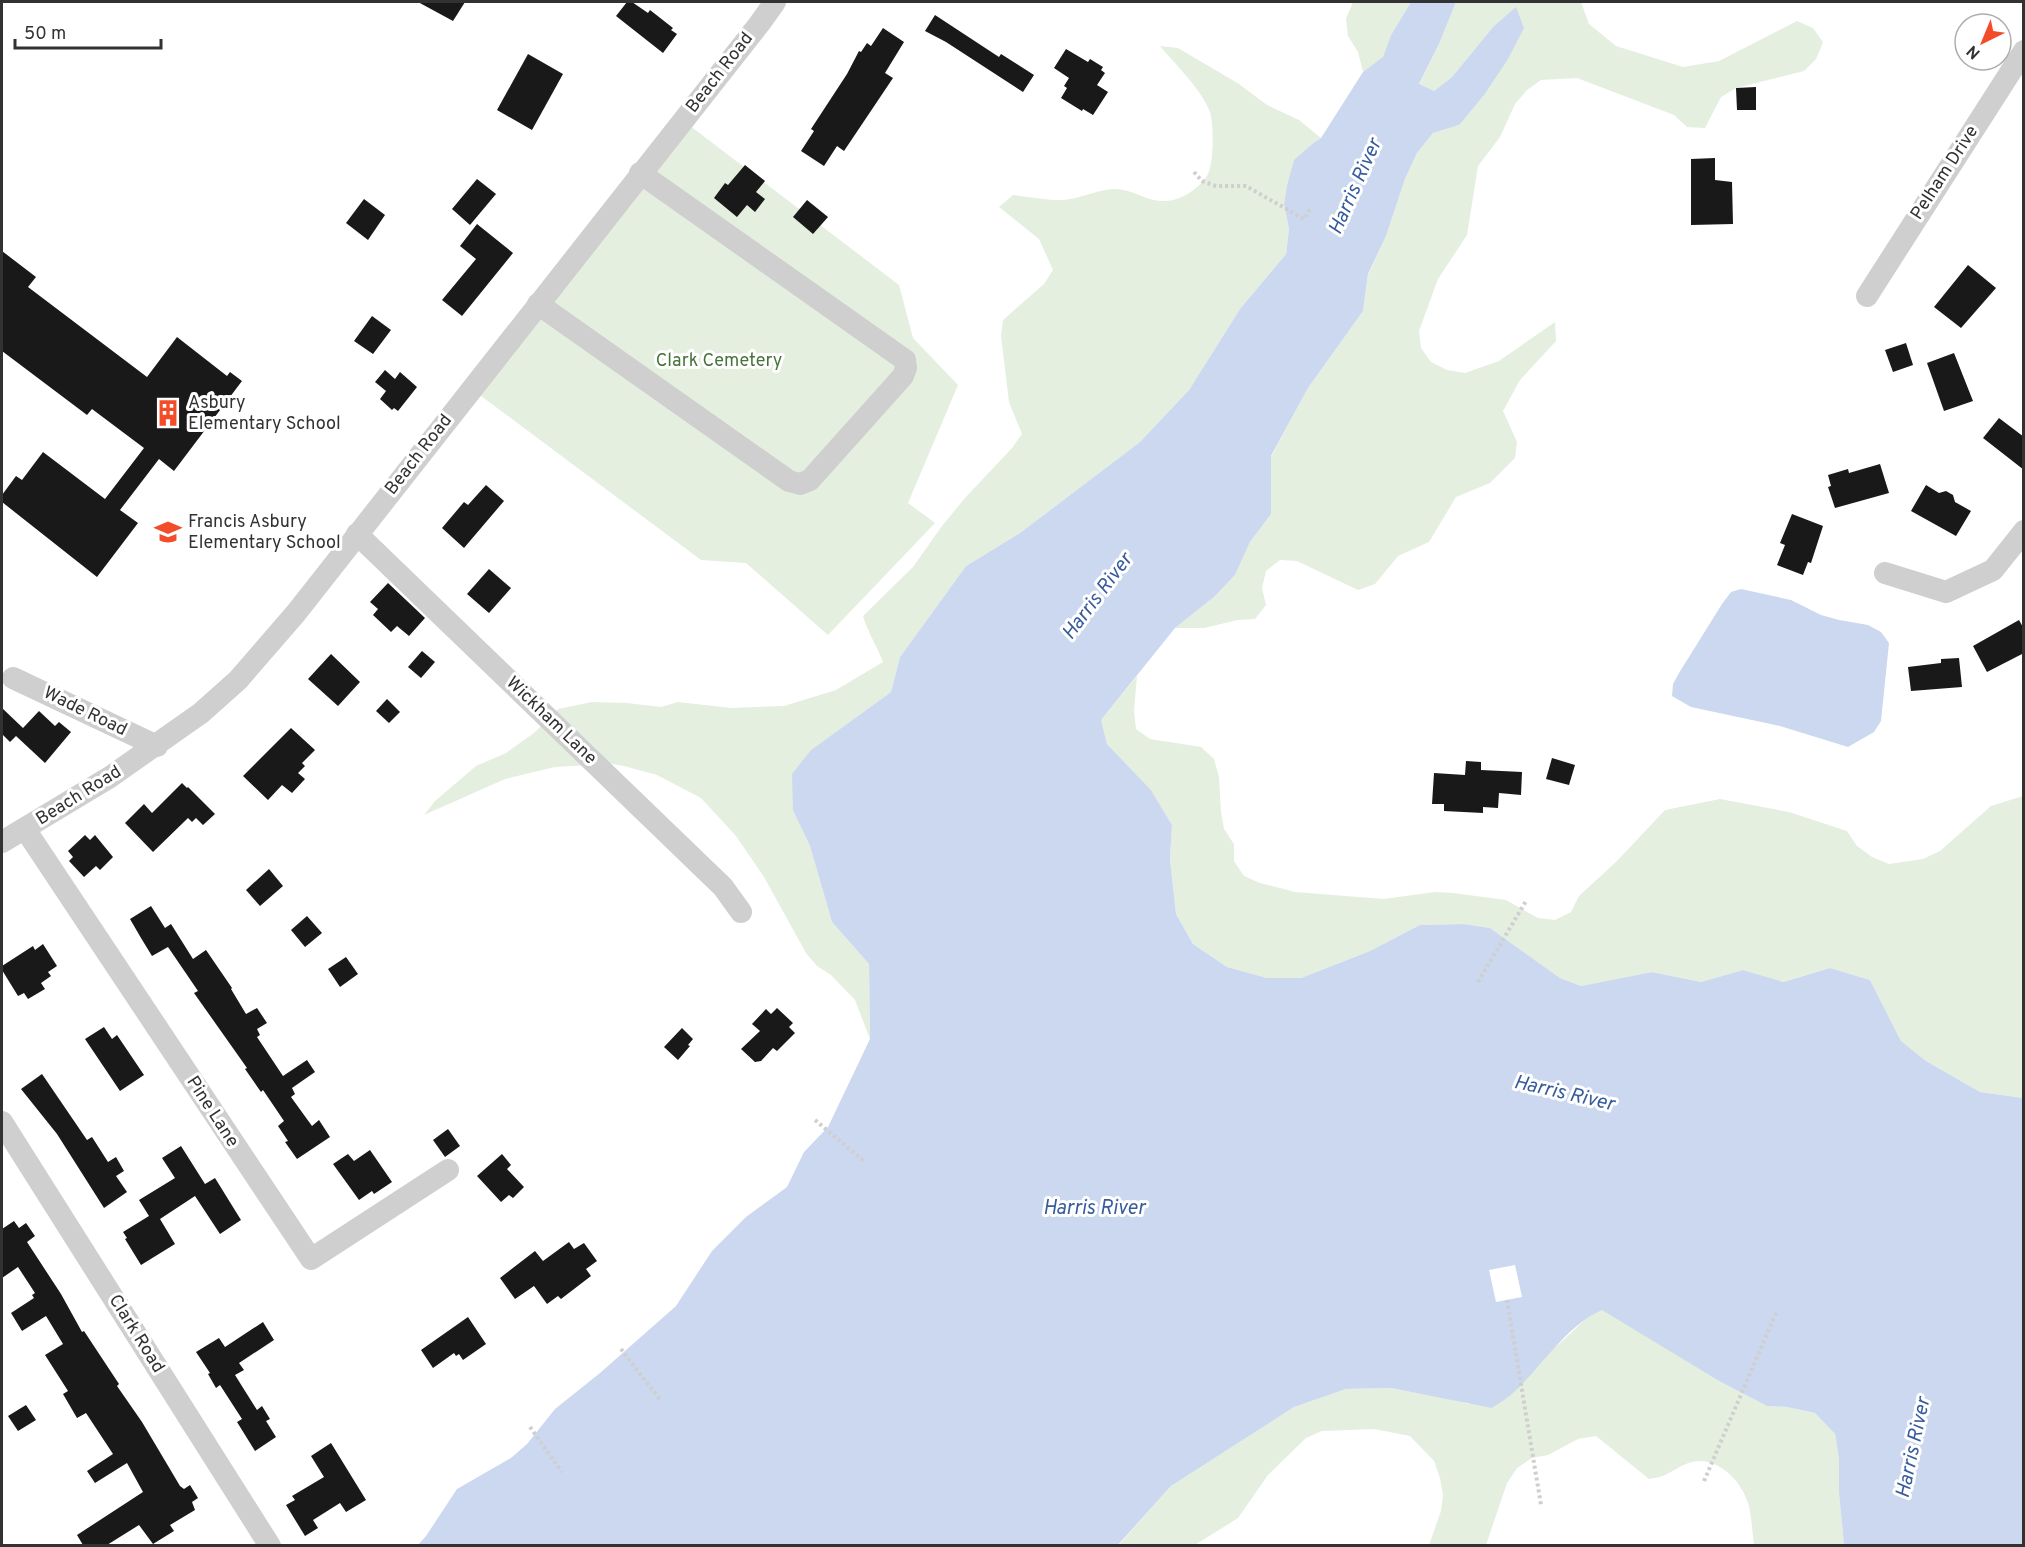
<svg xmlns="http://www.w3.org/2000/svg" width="2025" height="1547" font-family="Overpass,sans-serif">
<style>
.green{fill:#e4efdf}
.water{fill:#cbd8f0}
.pier{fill:#fff}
.building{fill:#191919}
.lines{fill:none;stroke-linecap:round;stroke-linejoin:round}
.path{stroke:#cfcfcf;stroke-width:4;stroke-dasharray:3 3;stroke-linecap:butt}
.minor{stroke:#cfcfcf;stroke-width:22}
.labels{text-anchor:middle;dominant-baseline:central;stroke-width:6;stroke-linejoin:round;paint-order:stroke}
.street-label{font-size:18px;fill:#323232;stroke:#fff}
.park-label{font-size:18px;fill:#47723a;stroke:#fff}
.poi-label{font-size:18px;fill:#323232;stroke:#fff;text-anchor:start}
.water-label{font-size:20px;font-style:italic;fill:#375c9c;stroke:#fff}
</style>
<rect width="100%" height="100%" fill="#fff"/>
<g class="green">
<path d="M1353,2H1411L1391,35L1383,58L1363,72L1358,52L1348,36L1346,19Z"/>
<path d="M1456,2H1581L1589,24L1616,46L1683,67L1719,61L1797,21L1813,28L1823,42L1816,59L1804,71L1736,88L1721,97L1705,128L1687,127L1674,115L1577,78L1541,80L1527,90L1515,104L1500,137L1478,166L1467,235L1438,279L1419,331L1421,348L1431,362L1447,370L1465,373L1499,361L1555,322L1556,341L1520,380L1503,411L1517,442L1515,458L1490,483L1456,497L1429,542L1398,556L1375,584L1358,590L1297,561L1280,560L1266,571L1262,588L1266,605L1255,619L1238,620L1204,628H1175L1214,597L1235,575L1250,542L1271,514V457L1308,388L1363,311L1368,275L1386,236L1405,179L1417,153L1433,133L1459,125L1493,27L1452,77L1434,91L1419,85L1439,44Z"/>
<path d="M1160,46L1178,48L1239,84L1267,105L1299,120L1321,138L1312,144L1294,161L1287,185L1284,204L1289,229L1286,254L1240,309L1189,390L1140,442L1020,533L966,566L900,657L891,692L811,750L794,810L810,846L832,922L869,964L870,1039L855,1000L831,975L817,966L806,953L764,877L736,836L701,798L657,775L624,766L607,763L552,715L558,709L592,702L627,703L661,707L678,702L731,708L784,706L836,690L883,662C877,646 868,633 863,616L913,567L942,526L965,498L1012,448L1022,434L1009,402L1001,336L1003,320L1044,284L1053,270L1039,239L999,207L1013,195C1029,197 1047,200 1063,200C1080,199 1096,190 1113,189C1132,188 1146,202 1165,201C1181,201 1198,189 1207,176C1214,165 1214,125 1210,112C1202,90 1176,65 1160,46Z"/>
<path d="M685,122L899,285L913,338L958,385L908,503L935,523L828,635L746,563L701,560L477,393Z"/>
<path d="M1137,676L1134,711L1136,729L1150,739L1201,747L1214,759L1219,777L1221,812L1224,829L1234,844V861L1244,876L1260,883L1295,892L1384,899L1435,892L1453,893L1506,900L1538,918L1555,920L1571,912L1579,896L1617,861L1665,810L1720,799L1789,812L1847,831L1857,846L1872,857L1889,864L1923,859L1940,851L1991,806L2023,796V1098L1980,1092L1926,1061L1901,1041L1870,980L1830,968L1782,982L1743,970L1701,982L1652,972L1581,986L1560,978L1490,928L1464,924L1420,925L1370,951L1301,978H1267L1227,967L1193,944L1176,914L1170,859L1172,825L1151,790L1107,744L1101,720Z"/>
<path d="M545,722L589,765L555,767L505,779L424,815L435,801L476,766L506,753L534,733Z"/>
<path d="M1602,1309L1719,1381L1767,1406L1787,1407L1815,1413L1835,1434L1839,1459V1493L1844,1545H1754C1752,1531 1752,1517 1748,1503C1742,1483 1721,1459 1697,1461C1686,1462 1677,1469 1667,1474C1662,1477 1655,1478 1649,1479L1596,1436L1578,1439L1548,1455L1532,1458L1517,1468L1507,1483L1486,1545H1429L1441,1511L1443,1495L1440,1478L1434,1461L1410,1436L1374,1429L1322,1431L1306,1438L1268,1475L1238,1518L1195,1545L1118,1546L1171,1486L1294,1407L1346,1389L1391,1388L1450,1399L1469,1404L1558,1345L1591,1314Z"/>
</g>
<g class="water">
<path d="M1411,2H1456L1439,44L1419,84L1434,91L1452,77L1493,27L1516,7L1524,28L1508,59L1484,95L1459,125L1433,133L1417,153L1405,179L1386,236L1368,274L1363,311L1308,388L1271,456V514L1250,542L1235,575L1214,597L1175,628L1101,720L1107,744L1151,790L1172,825L1170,859L1176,914L1193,944L1227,967L1267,978H1301L1370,951L1420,925L1464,924L1490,928L1560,978L1581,986L1652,972L1701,982L1743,970L1783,982L1830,968L1870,980L1901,1041L1926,1061L1980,1092L2023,1098V1545H1844L1839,1493V1459L1835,1434L1815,1413L1787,1407L1767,1406L1719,1381L1602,1310C1567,1325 1542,1366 1514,1392C1508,1398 1499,1403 1492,1408L1391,1388L1346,1389L1294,1407L1171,1486L1118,1545L417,1546L426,1536L457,1489L511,1458L527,1444L555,1409L600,1373L676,1306L712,1251L746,1217L787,1187L804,1152L828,1127L870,1039L869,964L832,922L810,846L793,810L792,774L811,750L891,692L900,657L966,566L1020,533L1140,442L1189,390L1240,309L1286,254L1289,229L1284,204L1287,185L1294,160L1312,144L1321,138L1363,72L1383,57L1391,35Z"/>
<path d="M1741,589L1791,600L1821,615L1839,620L1868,625L1881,632L1889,643L1881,721L1874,732L1848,747L1780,726L1691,707L1672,696L1673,684L1679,673L1722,604L1731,592Z"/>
</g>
<path class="pier" d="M1515,1265L1522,1297L1496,1302L1489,1270Z"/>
<g class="building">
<path d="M418,2H465L453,21Z"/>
<path d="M627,2H632L648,13L650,10L673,28L671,30L677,34L663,53L616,16Z"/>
<path d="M935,15L999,57L1001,54L1034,75L1023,92L946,42L925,31Z"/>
<path d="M883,28L904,42L885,73L893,78L844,151L837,146L824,166L801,151L814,131L811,129L847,74L859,51L861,52L867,43L871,46Z"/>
<path d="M1066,49L1088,62L1090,59L1103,67L1101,70L1105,73L1097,85L1108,92L1093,115L1083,109L1082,111L1061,98L1067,88L1064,86L1069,78L1054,68Z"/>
<path d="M528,54L563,74L532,130L497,110Z"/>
<path d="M1756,87V110H1737L1736,88Z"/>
<path d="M1715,158V180L1732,182L1733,224L1691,225V159Z"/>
<path d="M745,165L765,181L756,192L765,199L755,212L747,205L737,217L714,198L725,183L728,185Z"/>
<path d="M477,179L496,194L470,225L452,209Z"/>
<path d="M364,199L385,215L368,240L346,223Z"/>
<path d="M807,200L828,217L813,234L793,217Z"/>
<path d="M477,224L513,253L462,316L442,300L476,259L460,246Z"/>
<path d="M2,251L36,277L28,287L147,377L177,337L227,376L230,372L242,381L174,471L159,459L120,510L138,523L97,577L2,502V495L16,476L22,480L43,452L105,499L144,448L92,409L87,415L2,351Z"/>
<path d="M1968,265L1996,288L1961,328L1934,307Z"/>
<path d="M372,316L391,330L373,354L354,341Z"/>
<path d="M1906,343L1913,365L1893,372L1885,350Z"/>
<path d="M1954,353L1973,401L1944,411L1927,363Z"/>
<path d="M385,370L395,379L400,372L417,387L398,411L394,408L392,410L380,399L386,391L375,382Z"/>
<path d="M1999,418L2024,437V470L1983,438Z"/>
<path d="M1880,464L1889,493L1835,508L1828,487L1831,486L1828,475L1848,469L1849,473Z"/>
<path d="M486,485L504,501L464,548L442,528L464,502L468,505Z"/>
<path d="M1926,485L1939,493L1946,491L1953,495L1955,502L1971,511L1956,536L1911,511Z"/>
<path d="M1792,514L1823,526L1811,563L1808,562L1803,575L1777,565L1785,545L1780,543Z"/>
<path d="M489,569L511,588L489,613L467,594Z"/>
<path d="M388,583L425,618L409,636L397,626L391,632L373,615L378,609L370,602Z"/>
<path d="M2019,620L2024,629V653L1987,672L1973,646Z"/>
<path d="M422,651L435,662L421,678L408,667Z"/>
<path d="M331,654L360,682L338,706L308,679Z"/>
<path d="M1959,658L1962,687L1911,691L1908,667L1941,663V659Z"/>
<path d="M387,699L400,712L389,723L376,711Z"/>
<path d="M2,708L23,728L39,711L55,726L59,722L71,732L45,763L16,736L10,742L2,734Z"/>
<path d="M291,728L315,750L302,763L305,766L298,773L305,779L292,793L282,785L268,800L243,776Z"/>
<path d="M1552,758L1575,765L1569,785L1546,779Z"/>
<path d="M1466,761L1481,762V770L1522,772L1521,795L1499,793L1498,808L1483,807V813L1444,811V804H1432L1434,773L1465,775Z"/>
<path d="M182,783L187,788L188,787L215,814L203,825L196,818L192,822L188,818L153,852L125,823L144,804L152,813Z"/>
<path d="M85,835L90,840L95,835L113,857L100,870L96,866L84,877L69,861L73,857L68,851Z"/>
<path d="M269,869L283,886L260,906L246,890Z"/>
<path d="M151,906L165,928L171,924L193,959L206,950L232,988L231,989L246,1014L257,1008L267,1023L257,1029L260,1035L257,1037L283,1076L307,1060L315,1072L292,1088L295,1094L291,1097L312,1126L319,1120L330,1137L297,1159L285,1142L288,1141L278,1126L284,1121L263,1090L261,1092L245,1069L247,1068L194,993L198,991L168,947L152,956L141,938L130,919Z"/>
<path d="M307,916L322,933L305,947L291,930Z"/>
<path d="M43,944L57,966L48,972L51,976L41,983L45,989L28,999L24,993L18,996L2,970V966L33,946L35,950Z"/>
<path d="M346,957L358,974L340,987L328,969Z"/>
<path d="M777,1008L793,1023L789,1027L795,1033L777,1051L773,1048L761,1061L755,1062L741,1049L760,1031L752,1024L766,1009L771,1014Z"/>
<path d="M104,1027L112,1039L117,1035L144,1075L120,1091L85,1039Z"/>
<path d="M682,1028L693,1039L688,1045L690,1046L678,1060L664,1047Z"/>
<path d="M42,1074L87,1140L92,1137L108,1162L116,1157L124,1171L116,1176L127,1192L104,1208L57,1134L21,1089Z"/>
<path d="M448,1129L460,1146L445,1157L433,1140Z"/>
<path d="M181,1146L205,1184L215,1178L241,1220L220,1234L195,1196L160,1219L175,1244L141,1265L125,1239L127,1238L123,1232L149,1216L139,1200L175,1178L162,1158Z"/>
<path d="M370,1150L392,1182L374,1194L372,1191L359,1200L333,1164L348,1154L354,1161Z"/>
<path d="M502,1154L511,1165L507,1169L524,1187L513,1198L509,1195L501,1202L477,1176Z"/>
<path d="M14,1221L19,1228L26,1223L35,1236L27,1242L61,1294L82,1332L84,1331L119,1384L117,1386L142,1422L180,1486L184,1489L190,1485L198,1498L192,1502L195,1510L170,1525L174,1531L153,1544L139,1525L107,1545H83L77,1535L143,1492L127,1463L95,1483L87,1471L113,1454L86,1413L77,1418L63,1394L68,1391L45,1355L63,1344L46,1316L22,1331L11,1313L34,1298L32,1295L35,1293L18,1267L2,1278V1229Z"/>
<path d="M569,1242L574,1249L584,1243L597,1261L586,1269L591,1276L561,1299L558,1296L547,1304L534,1286L515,1299L500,1278L535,1251L543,1261Z"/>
<path d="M468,1317L486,1344L463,1360L459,1354L456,1356L454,1353L433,1368L421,1350Z"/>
<path d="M263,1322L274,1340L239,1363L244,1370L235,1375L257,1410L262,1406L270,1419L266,1421L276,1437L255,1451L237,1422L242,1419L220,1385L216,1388L208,1374L210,1373L196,1352L219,1338L225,1347Z"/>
<path d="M26,1405L36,1420L18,1431L8,1416Z"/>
<path d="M331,1443L366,1500L346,1512L340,1503L313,1520L318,1528L305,1536L286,1505L295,1500L292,1496L324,1477L311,1456Z"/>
</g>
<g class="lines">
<g class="path">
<path d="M1194,172L1202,181L1216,186H1246L1304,219L1311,207"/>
<path d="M1478,982L1526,901"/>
<path d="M815,1120L865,1162"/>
<path d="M1507,1300L1541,1505"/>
<path d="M621,1349L661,1401"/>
<path d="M530,1427L562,1472"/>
<path d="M1704,1481L1776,1313"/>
</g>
<g class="minor">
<path d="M1867,296L2024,51"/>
<path d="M538,304L789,481L800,484L810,480L903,376L906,368L905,360L640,173"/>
<path d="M357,534L723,887L741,912"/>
<path d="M1885,573L1946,592L1993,570L2024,531"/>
<path d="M13,678L157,746"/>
<path d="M25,829L311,1259L448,1170"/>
<path d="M2,842L110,777L201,713L238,680L296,613L760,23L775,2"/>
<path d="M2,1122L270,1546"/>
</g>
</g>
<defs>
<symbol id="building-bare" viewBox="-9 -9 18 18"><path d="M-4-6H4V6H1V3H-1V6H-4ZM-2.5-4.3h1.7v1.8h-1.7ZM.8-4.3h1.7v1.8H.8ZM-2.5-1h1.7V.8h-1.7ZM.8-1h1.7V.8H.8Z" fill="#f34c29" stroke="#fff" stroke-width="2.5" paint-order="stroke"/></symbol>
<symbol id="school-bare" viewBox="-9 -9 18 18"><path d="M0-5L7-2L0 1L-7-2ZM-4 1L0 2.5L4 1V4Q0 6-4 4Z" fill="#f34c29" stroke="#fff" stroke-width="2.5" paint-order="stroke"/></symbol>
</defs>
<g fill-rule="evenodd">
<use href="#building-bare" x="149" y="394" width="38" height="38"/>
<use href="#school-bare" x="149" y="513" width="38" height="38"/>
</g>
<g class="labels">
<g class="street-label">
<text transform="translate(720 73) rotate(-52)">Beach Road</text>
<text transform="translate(1945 173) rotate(-57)">Pelham Drive</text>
<text transform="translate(419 455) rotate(-52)">Beach Road</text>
<text transform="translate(85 712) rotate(26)">Wade Road</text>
<text transform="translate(551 721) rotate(44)">Wickham Lane</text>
<text transform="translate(79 796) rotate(-32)">Beach Road</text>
<text transform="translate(212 1112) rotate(57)">Pine Lane</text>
<text transform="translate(136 1334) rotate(58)">Clark Road</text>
</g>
<g class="park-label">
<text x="719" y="361">Clark Cemetery</text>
</g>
<g class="poi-label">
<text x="188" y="403">Asbury<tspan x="188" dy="21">Elementary School</tspan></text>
<text x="188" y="522">Francis Asbury<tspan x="188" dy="21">Elementary School</tspan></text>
</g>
<g class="water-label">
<text transform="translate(1356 187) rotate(-66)">Harris River</text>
<text transform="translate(1098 597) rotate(-53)">Harris River</text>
<text transform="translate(1564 1094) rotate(13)">Harris River</text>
<text x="1094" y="1209">Harris River</text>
<text transform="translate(1914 1448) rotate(-78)">Harris River</text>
</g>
</g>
<rect width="2025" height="1547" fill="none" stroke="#323232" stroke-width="6"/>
<g transform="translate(1983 42) rotate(223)"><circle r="28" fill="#ffffff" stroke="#adadad" stroke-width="1.5"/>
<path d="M0-4.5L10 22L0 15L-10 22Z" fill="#f34c29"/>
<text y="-9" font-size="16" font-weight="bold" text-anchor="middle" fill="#323232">N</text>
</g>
<path d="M15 39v9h146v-9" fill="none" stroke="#323232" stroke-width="3"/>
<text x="24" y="39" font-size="18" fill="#323232" stroke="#ffffff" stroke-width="4.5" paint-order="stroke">50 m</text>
</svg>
